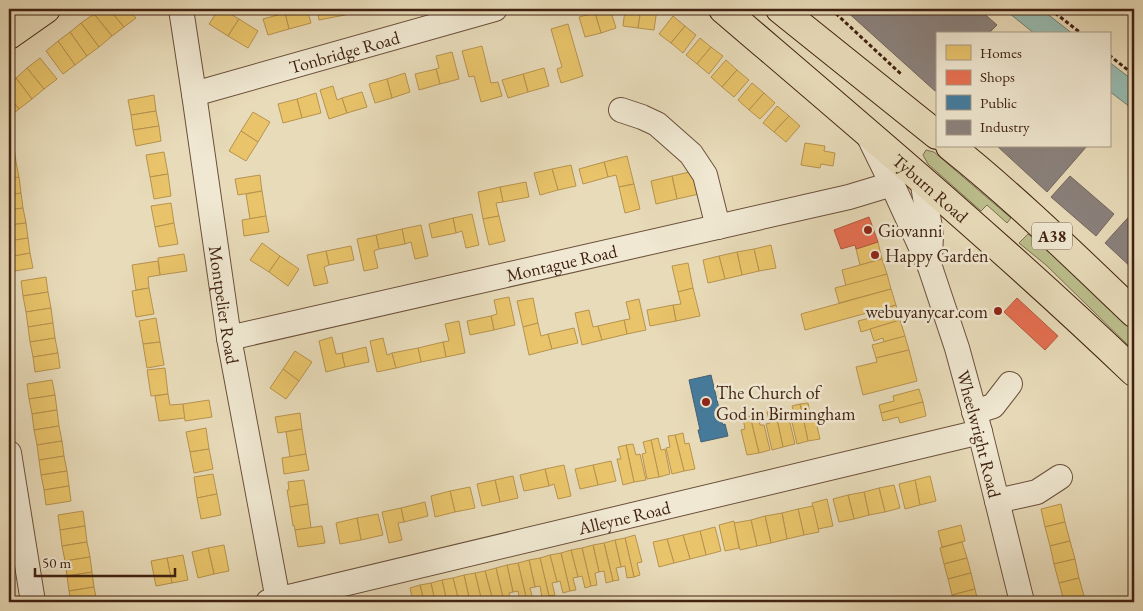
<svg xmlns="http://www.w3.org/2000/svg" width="1143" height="611" font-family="'EB Garamond',serif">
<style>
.green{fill:#bbbe8c;stroke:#7e704e}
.water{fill:#97bbb1;stroke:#757e71}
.homes{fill:#e9c46a;stroke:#b7934f}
.shops{fill:#e76f51;stroke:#b5583e}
.public{fill:#457b9d;stroke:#446073}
.industry{fill:#8a817c;stroke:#74645c}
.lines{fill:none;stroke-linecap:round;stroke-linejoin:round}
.minor-casing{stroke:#6b503b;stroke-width:26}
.major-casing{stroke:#412211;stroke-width:30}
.highway-casing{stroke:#412211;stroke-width:30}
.path{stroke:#412211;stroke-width:3;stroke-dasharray:4 2.5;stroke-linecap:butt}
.minor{stroke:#f0e8d2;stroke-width:24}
.major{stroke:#e8dbb9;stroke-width:28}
.highway{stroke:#e8dbb9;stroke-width:28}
.poi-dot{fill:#8f2418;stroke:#f0e8d2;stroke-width:2}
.labels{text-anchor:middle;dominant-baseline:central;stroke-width:5;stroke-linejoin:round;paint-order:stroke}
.shield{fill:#f0e8d2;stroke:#765d4b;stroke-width:1}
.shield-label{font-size:16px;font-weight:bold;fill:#412211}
.street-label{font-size:18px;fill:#412211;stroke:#f0e8d2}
.poi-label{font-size:18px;fill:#412211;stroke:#f0e8d2;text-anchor:start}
</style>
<rect width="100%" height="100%" fill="#e8dbb9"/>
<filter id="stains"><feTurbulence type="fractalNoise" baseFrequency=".004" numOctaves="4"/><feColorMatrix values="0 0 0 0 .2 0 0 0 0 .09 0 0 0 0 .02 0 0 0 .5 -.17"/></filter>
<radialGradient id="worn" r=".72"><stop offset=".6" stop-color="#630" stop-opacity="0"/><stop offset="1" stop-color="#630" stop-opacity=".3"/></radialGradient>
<g class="green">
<path d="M926,150L934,152L1011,218L1007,223L987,205L981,211L928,164L923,155Z"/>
<path d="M1028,234L1054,253L1134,326V351L1046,265L1019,243Z"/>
</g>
<g class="water">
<path d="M1004,9H1041L1073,34H1035Z"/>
<path d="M1109,62L1134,81V110L1109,91Z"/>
</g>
<g class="homes">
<path d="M101,9H109L124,27L112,36L94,14Z"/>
<path d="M109,9H128L136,18L124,27Z"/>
<path d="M219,9H222L239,19L228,36L209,24Z"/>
<path d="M300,9H307L311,23L289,29L285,13Z"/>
<path d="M317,9H349L350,14L319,20Z"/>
<path d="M607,9H610L616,28L601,33L595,13Z"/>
<path d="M625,9H641L638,28L623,26Z"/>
<path d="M641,9H657L654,30L638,28Z"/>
<path d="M285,13L289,29L268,35L263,19Z"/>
<path d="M595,13L601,33L585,37L579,17Z"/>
<path d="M94,14L112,36L99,47L81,23Z"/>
<path d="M673,16L685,26L671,43L659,34Z"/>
<path d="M239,19L258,31L248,48L228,36Z"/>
<path d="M81,23L99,47L87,56L70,32Z"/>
<path d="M568,24L583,76L561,83L557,69L562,67L551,29Z"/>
<path d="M685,26L696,35L683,53L671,43Z"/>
<path d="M70,32L87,56L75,65L58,41Z"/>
<path d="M700,38L711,47L697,64L686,55Z"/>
<path d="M58,41L75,65L63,74L46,51Z"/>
<path d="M482,46L491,83L498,82L502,96L481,102L474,76L469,77L462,51Z"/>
<path d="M711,47L723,56L709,74L697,64Z"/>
<path d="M452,52L459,79L440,84L436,69L439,68L436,56Z"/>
<path d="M40,58L57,79L44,89L27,68Z"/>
<path d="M726,60L737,70L722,87L711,77Z"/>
<path d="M27,68L44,89L32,99L16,78Z"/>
<path d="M544,68L549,86L528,92L523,74Z"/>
<path d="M436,69L440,84L419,90L415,74Z"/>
<path d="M737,70L749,80L734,97L722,87Z"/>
<path d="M405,73L410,92L392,98L387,79Z"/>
<path d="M523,74L528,92L508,98L502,80Z"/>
<path d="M16,78L32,99L19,109L9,96V83Z"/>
<path d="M387,79L392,98L375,103L369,84Z"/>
<path d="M752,83L764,93L749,110L738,100Z"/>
<path d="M333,86L337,100L342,98L347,113L329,119L320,90Z"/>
<path d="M362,92L367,107L347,113L342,98Z"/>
<path d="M316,93L321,113L302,118L297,99Z"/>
<path d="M764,93L775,103L760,119L749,110Z"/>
<path d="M154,95L156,111L131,115L128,100Z"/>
<path d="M9,96L19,109L9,117Z"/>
<path d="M297,99L302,118L283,123L278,104Z"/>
<path d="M777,106L789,116L774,132L763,123Z"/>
<path d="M156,111L159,126L133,130L131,115Z"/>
<path d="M253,112L270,122L258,142L241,131Z"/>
<path d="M789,116L800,126L786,142L774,132Z"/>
<path d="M159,126L161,141L136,146L133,130Z"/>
<path d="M241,131L258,142L246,161L229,151Z"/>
<path d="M805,143L825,146L824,151L835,153L833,166L821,164L820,168L801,165Z"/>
<path d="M14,147L16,162L9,163V148Z"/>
<path d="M164,152L168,174L150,177L146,155Z"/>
<path d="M627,156L634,184L619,187L616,175L608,177L604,162Z"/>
<path d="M16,162L19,177L9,179V163Z"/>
<path d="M604,162L608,177L583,184L579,169Z"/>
<path d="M571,165L576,186L558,190L552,169Z"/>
<path d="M552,169L558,190L540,195L534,173Z"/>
<path d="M694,171L699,194L677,199L672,176Z"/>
<path d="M168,174L171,196L154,199L150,177Z"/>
<path d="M260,175L262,191L238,195L235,179Z"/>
<path d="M672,176L677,199L656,204L651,181Z"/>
<path d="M19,177L21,193L9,195V179Z"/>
<path d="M526,182L529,197L503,202L500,187Z"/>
<path d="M634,184L640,209L625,213L619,187Z"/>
<path d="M500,187L503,202L496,203L499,216L483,219L478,192Z"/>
<path d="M262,191L266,216L250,219L246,194Z"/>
<path d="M21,193L23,208L9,210V195Z"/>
<path d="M171,203L174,223L155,227L151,206Z"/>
<path d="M23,208L26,223L9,225V210Z"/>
<path d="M472,214L479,245L466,248L462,231L456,233L453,218Z"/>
<path d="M266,216L269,232L244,236L242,220Z"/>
<path d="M499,216L505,241L489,245L483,219Z"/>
<path d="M453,218L456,233L432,238L429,224Z"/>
<path d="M26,223L28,238L9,241V225Z"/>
<path d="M174,223L178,244L159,247L155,227Z"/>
<path d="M421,225L428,256L415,259L411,242L405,244L402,229Z"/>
<path d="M402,229L405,244L379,249L376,235Z"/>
<path d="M376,235L379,249L374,251L378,268L364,271L357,239Z"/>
<path d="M28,238L30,253L9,257V241Z"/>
<path d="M878,242L882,259L860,265L856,249Z"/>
<path d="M262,243L280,256L269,272L250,260Z"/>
<path d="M771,245L776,268L759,271L754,249Z"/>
<path d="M351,246L354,260L329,265L326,251Z"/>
<path d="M754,249L759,271L742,275L737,252Z"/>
<path d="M326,251L329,265L324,267L328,283L314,286L307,255Z"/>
<path d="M737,252L742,275L725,279L719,256Z"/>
<path d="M30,253L33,268L9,272V257Z"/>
<path d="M184,254L187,271L160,275L158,258Z"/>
<path d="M280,256L299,269L288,286L269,272Z"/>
<path d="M719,256L725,279L708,283L703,260Z"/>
<path d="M882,259L887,274L846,286L842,270Z"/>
<path d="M158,261L160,275L148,277L149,288L136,290L132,265Z"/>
<path d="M688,263L693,288L678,292L672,266Z"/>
<path d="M887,274L891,289L839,303L835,288Z"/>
<path d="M46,277L48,292L23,296L21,281Z"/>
<path d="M149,288L154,314L136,317L132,291Z"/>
<path d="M693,288L700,316L676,321L673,305L681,304L678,292Z"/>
<path d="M891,289L896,305L805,330L801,314Z"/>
<path d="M48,292L51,308L26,312L23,296Z"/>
<path d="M509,297L515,325L494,330L491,316L497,314L494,300Z"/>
<path d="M533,298L538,323L523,327L517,301Z"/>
<path d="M639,299L646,330L627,334L624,320L630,319L626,302Z"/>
<path d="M673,305L676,321L650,326L647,310Z"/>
<path d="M896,305L900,320L861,332L858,321L870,318L869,313Z"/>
<path d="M51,308L53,323L28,327L26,312Z"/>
<path d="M589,310L593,327L598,326L602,340L582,345L575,313Z"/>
<path d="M491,316L494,330L470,335L467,321Z"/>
<path d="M156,318L160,342L143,344L139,321Z"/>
<path d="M624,320L627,334L602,340L598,326Z"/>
<path d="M900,320L905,336L884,342L883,338L874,341L870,329Z"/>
<path d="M459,321L465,353L446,357L443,342L449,341L445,324Z"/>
<path d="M53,323L55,338L30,342L28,327Z"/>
<path d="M538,323L541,336L548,334L552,349L529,355L523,327Z"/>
<path d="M574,328L578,343L552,349L548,334Z"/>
<path d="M905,336L909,350L876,358L872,345Z"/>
<path d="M332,337L336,354L342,353L345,367L326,372L319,341Z"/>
<path d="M55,338L58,353L33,357L30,342Z"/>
<path d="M383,338L387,355L392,353L396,368L377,372L370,341Z"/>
<path d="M160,342L164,365L147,368L143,344Z"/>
<path d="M443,342L446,357L421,362L418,348Z"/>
<path d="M366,347L369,362L345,367L342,353Z"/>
<path d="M418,348L421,362L396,368L392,353Z"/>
<path d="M909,350L917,381L863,395L856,367L877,362L876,358Z"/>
<path d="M295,351L312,362L299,381L283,369Z"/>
<path d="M58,353L60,368L35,372L33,357Z"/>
<path d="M165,368L168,394L151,396L147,370Z"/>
<path d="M283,369L299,381L286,399L270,388Z"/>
<path d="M52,380L55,395L29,399L27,384Z"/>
<path d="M919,389L923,402L881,413L879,405L894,401L893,396Z"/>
<path d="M168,394L170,405L183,404L185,418L159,421L155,396Z"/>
<path d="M55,395L57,410L32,414L29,399Z"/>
<path d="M209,400L212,417L185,421L183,404Z"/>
<path d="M923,402L926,416L900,423L898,417L883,421L881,413Z"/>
<path d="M808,403L810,414L814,413L820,439L808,441L800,404Z"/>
<path d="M800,404L808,441L797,444L791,418L795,417L792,406Z"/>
<path d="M783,408L785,420L789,419L795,444L783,447L775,410Z"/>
<path d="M57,410L59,426L34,430L32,414Z"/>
<path d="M775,410L783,447L772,450L766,424L770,423L767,412Z"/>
<path d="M300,413L302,429L278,433L275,417Z"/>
<path d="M758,414L760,425H764L770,450L759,453L750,416Z"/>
<path d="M750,416L759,453L747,455L741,430L745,429L743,418Z"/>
<path d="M59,426L62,441L37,445L34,430Z"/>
<path d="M206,428L209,449L190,452L186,432Z"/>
<path d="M302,429L306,454L290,457L286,432Z"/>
<path d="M683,433L685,444L689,443L695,469L684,471L675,435Z"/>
<path d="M675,435L684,471L672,474L666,448L670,447L668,436Z"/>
<path d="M658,438L661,450L665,449L670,474L659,477L651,440Z"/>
<path d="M651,440L659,477L647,479L642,454L646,453L643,442Z"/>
<path d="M62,441L64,456L39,460L37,445Z"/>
<path d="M633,444L636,455L640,454L646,480L634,482L626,445Z"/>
<path d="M626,445L634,482L623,485L617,459H621L618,447Z"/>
<path d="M209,449L213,469L194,473L190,452Z"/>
<path d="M306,454L309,470L284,474L282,458Z"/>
<path d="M64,456L67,471L41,475L39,460Z"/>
<path d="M611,461L616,481L598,485L593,465Z"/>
<path d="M564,465L571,496L558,499L554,484L549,486L545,469Z"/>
<path d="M593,465L598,485L580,489L575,469Z"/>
<path d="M545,469L549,486L524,491L520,475Z"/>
<path d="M67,471L69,486L44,490L41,475Z"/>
<path d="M213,474L217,494L197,498L194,477Z"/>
<path d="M513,476L518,498L500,502L495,480Z"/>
<path d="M930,476L936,501L920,505L915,480Z"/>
<path d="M304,480L308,504L290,507L287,490H289L288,482Z"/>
<path d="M495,480L500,502L482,506L477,484Z"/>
<path d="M915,480L920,505L905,509L899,484Z"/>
<path d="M894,485L900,508L885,512L879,488Z"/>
<path d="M69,486L71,501L46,505L44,490Z"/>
<path d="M470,487L475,508L455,512L450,491Z"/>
<path d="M879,488L885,512L869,515L864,492Z"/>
<path d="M450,491L455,512L435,517L431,496Z"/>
<path d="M864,492L869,515L854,519L848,495Z"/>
<path d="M217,494L221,515L201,519L197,498Z"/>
<path d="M848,495L854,519L839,522L833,499Z"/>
<path d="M827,499L833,526L818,529L812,503Z"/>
<path d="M425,502L428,516L404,522L401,508Z"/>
<path d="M308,504L311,528L295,530L294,525L293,526L290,507Z"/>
<path d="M1061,504L1065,522L1045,527L1041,509Z"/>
<path d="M813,506L819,532L804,535L798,509Z"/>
<path d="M401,508L404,522L398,523L402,540L389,543L382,512Z"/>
<path d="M798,509L804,535L787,539L782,513Z"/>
<path d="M83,511L85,526L60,530L58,515Z"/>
<path d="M782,513L787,539L771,543L765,516Z"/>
<path d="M378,514L383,535L361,540L357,518Z"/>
<path d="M765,516L771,543L757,546L751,520Z"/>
<path d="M357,518L361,540L340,544L336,523Z"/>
<path d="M751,520L757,546L740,550L734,523Z"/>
<path d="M734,521L739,548L725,551L719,525Z"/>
<path d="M1065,522L1070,541L1050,546L1045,527Z"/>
<path d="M961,525L965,541L942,547L938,531Z"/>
<path d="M85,526L87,542L62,546L60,530Z"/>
<path d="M322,526L325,543L298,547L295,530Z"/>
<path d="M715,527L721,551L706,555L700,531Z"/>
<path d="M700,531L706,555L690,559L683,535Z"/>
<path d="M635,535L642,562L637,563L640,575L634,577L625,538Z"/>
<path d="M683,535L690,559L674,563L667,539Z"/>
<path d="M625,538L634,577L627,578L625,566L621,567L615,540Z"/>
<path d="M667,539L674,563L659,567L653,542Z"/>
<path d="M615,540L621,567L616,568L619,580L613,581L604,543Z"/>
<path d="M1070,541L1075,559L1054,564L1050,546Z"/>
<path d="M87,542L90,557L65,561L62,546Z"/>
<path d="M962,542L967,558L944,564L940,548Z"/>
<path d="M604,543L613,581L606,583L604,571L599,572L593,545Z"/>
<path d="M224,545L229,571L214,574L208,548Z"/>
<path d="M593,545L599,572L595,573L597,585L591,586L582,548Z"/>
<path d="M208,548L214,574L198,578L192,552Z"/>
<path d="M582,548L591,586L585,588L582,576L578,577L571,550Z"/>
<path d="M571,550L578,577L573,578L576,590L570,591L561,553Z"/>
<path d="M561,553L570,591L563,593L560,581L557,582L550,555Z"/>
<path d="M183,555L188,580L172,583L167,558Z"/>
<path d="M550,555L557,582L552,583L555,595L549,596L540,558Z"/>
<path d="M90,557L92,572L67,576L65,561Z"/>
<path d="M167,558L172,583L156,586L151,561Z"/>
<path d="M540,558L549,596L542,598L540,586L535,587L529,560Z"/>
<path d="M967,558L971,573L948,579L944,564Z"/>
<path d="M1075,559L1079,578L1059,583L1054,564Z"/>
<path d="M529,560L535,587L530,588L533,600L527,601L518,563Z"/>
<path d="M518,563L527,601L523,602H520L518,591L513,592L507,565Z"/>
<path d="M507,565L513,592L509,593L511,602H504L496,568Z"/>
<path d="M496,568L504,602H498L496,596L492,597L485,571Z"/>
<path d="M485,571L492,597L488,598L489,602H482L475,573Z"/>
<path d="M92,572L94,587L69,591L67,576Z"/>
<path d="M475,573L482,602H475V601L470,602L464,575Z"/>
<path d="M971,573L975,589L952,595L948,579Z"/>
<path d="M464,575L470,602H459L453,578Z"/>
<path d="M453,578L459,602H447L442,580Z"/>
<path d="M1079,578L1084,596L1064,601L1059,583Z"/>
<path d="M442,580L447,602H435L431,583Z"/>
<path d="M431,583L435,602H424L420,585Z"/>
<path d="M420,585L424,602H413L410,588Z"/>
<path d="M94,587L97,602H71L69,591Z"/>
<path d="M975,589L978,602H954L952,595Z"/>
<path d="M1084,596L1085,602H1064V601Z"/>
</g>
<g class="shops">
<path d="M869,217L878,242L856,249L855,245L841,249L834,230Z"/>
<path d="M1017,298L1058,336L1045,350L1004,312Z"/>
</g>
<path class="public" d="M711,375L723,425L725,424L728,436L701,442L698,430H700L689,380Z"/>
<g class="industry">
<path d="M844,9H979L997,25L988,34H937V90L935,91Z"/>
<path d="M997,146H1087L1047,192Z"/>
<path d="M1070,176L1114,214L1096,236L1051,197Z"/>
<path d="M1134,211V270L1105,243Z"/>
</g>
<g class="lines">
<defs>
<g id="minor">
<path id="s1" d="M181,9L194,94L229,338L278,600"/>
<path id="s2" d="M194,94L495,9"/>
<path d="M621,110L642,117L657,124L691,154L705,175L718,227"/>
<path id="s3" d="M868,135L892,184L930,267L957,348L980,432L1022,602"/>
<path d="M922,179L931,234L930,260"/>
<path id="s4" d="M229,338L849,197L892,184"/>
<path d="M974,412L993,406L1010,384"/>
<path d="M9,453L33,602"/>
<path d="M997,501L1037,492L1060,477"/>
<path id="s5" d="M268,602L980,432"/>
</g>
<path id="major" d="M9,35L46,9"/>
<g id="highway">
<path id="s6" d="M723,9C862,128 1002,246 1134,372"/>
<path d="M780,9L937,135"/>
<path d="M950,146C1015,198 1074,256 1134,313"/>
</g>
</defs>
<use href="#minor" class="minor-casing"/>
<use href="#major" class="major-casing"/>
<use href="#highway" class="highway-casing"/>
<g class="path">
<path d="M831,9L902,75"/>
<path d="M1050,9L1082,34"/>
<path d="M1109,55L1134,75"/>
</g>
<use href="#minor" class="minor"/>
<use href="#major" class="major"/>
<use href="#highway" class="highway"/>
</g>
<g class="poi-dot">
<circle cx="868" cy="230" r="5"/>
<circle cx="875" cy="255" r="5"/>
<circle cx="998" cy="311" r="5"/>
<circle cx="706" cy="402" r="5"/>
</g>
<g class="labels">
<rect class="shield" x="1032" y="222.5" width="40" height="27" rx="4"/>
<g class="shield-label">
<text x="1052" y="236">A38</text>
</g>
<g class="street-label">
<text stroke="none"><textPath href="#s2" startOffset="156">Tonbridge Road</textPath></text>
<text stroke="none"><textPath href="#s6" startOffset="274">Tyburn Road</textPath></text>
<text stroke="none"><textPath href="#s4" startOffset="341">Montague Road</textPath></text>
<text stroke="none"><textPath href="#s1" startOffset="299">Montpelier Road</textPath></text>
<text stroke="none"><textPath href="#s3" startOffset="320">Wheelwright Road</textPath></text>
<text stroke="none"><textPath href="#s5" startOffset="366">Alleyne Road</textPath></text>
</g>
<g class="poi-label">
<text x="878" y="230">Giovanni</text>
<text x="885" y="255">Happy Garden</text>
<text x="988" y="311" text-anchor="end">webuyanycar.com</text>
<text x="716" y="392">The Church of<tspan x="716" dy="21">God in Birmingham</tspan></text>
</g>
</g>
<rect width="1143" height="611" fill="none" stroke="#e8dbb9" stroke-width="30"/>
<rect x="10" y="10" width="1123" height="591" fill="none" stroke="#412211" stroke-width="2.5"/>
<rect x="15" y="15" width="1113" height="581" fill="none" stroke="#412211"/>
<rect x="936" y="32" width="175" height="115" fill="#f0e8d2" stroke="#aa9985"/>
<rect x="946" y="45" width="25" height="15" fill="#e9c46a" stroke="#aa9985"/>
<text x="980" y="58" font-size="15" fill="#412211">Homes</text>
<rect x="946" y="70" width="25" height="15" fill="#e76f51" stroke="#aa9985"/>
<text x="980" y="82" font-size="15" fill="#412211">Shops</text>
<rect x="946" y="95" width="25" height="15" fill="#457b9d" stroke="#aa9985"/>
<text x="980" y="108" font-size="15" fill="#412211">Public</text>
<rect x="946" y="120" width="25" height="15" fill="#8a817c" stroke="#aa9985"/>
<text x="980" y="132" font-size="15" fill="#412211">Industry</text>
<path d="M35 568v8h140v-8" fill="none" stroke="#412211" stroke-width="2.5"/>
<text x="42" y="568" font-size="15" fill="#412211" stroke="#f0e8d2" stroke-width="4" paint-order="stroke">50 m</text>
<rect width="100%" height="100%" filter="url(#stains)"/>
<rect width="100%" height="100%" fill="url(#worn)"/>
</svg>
